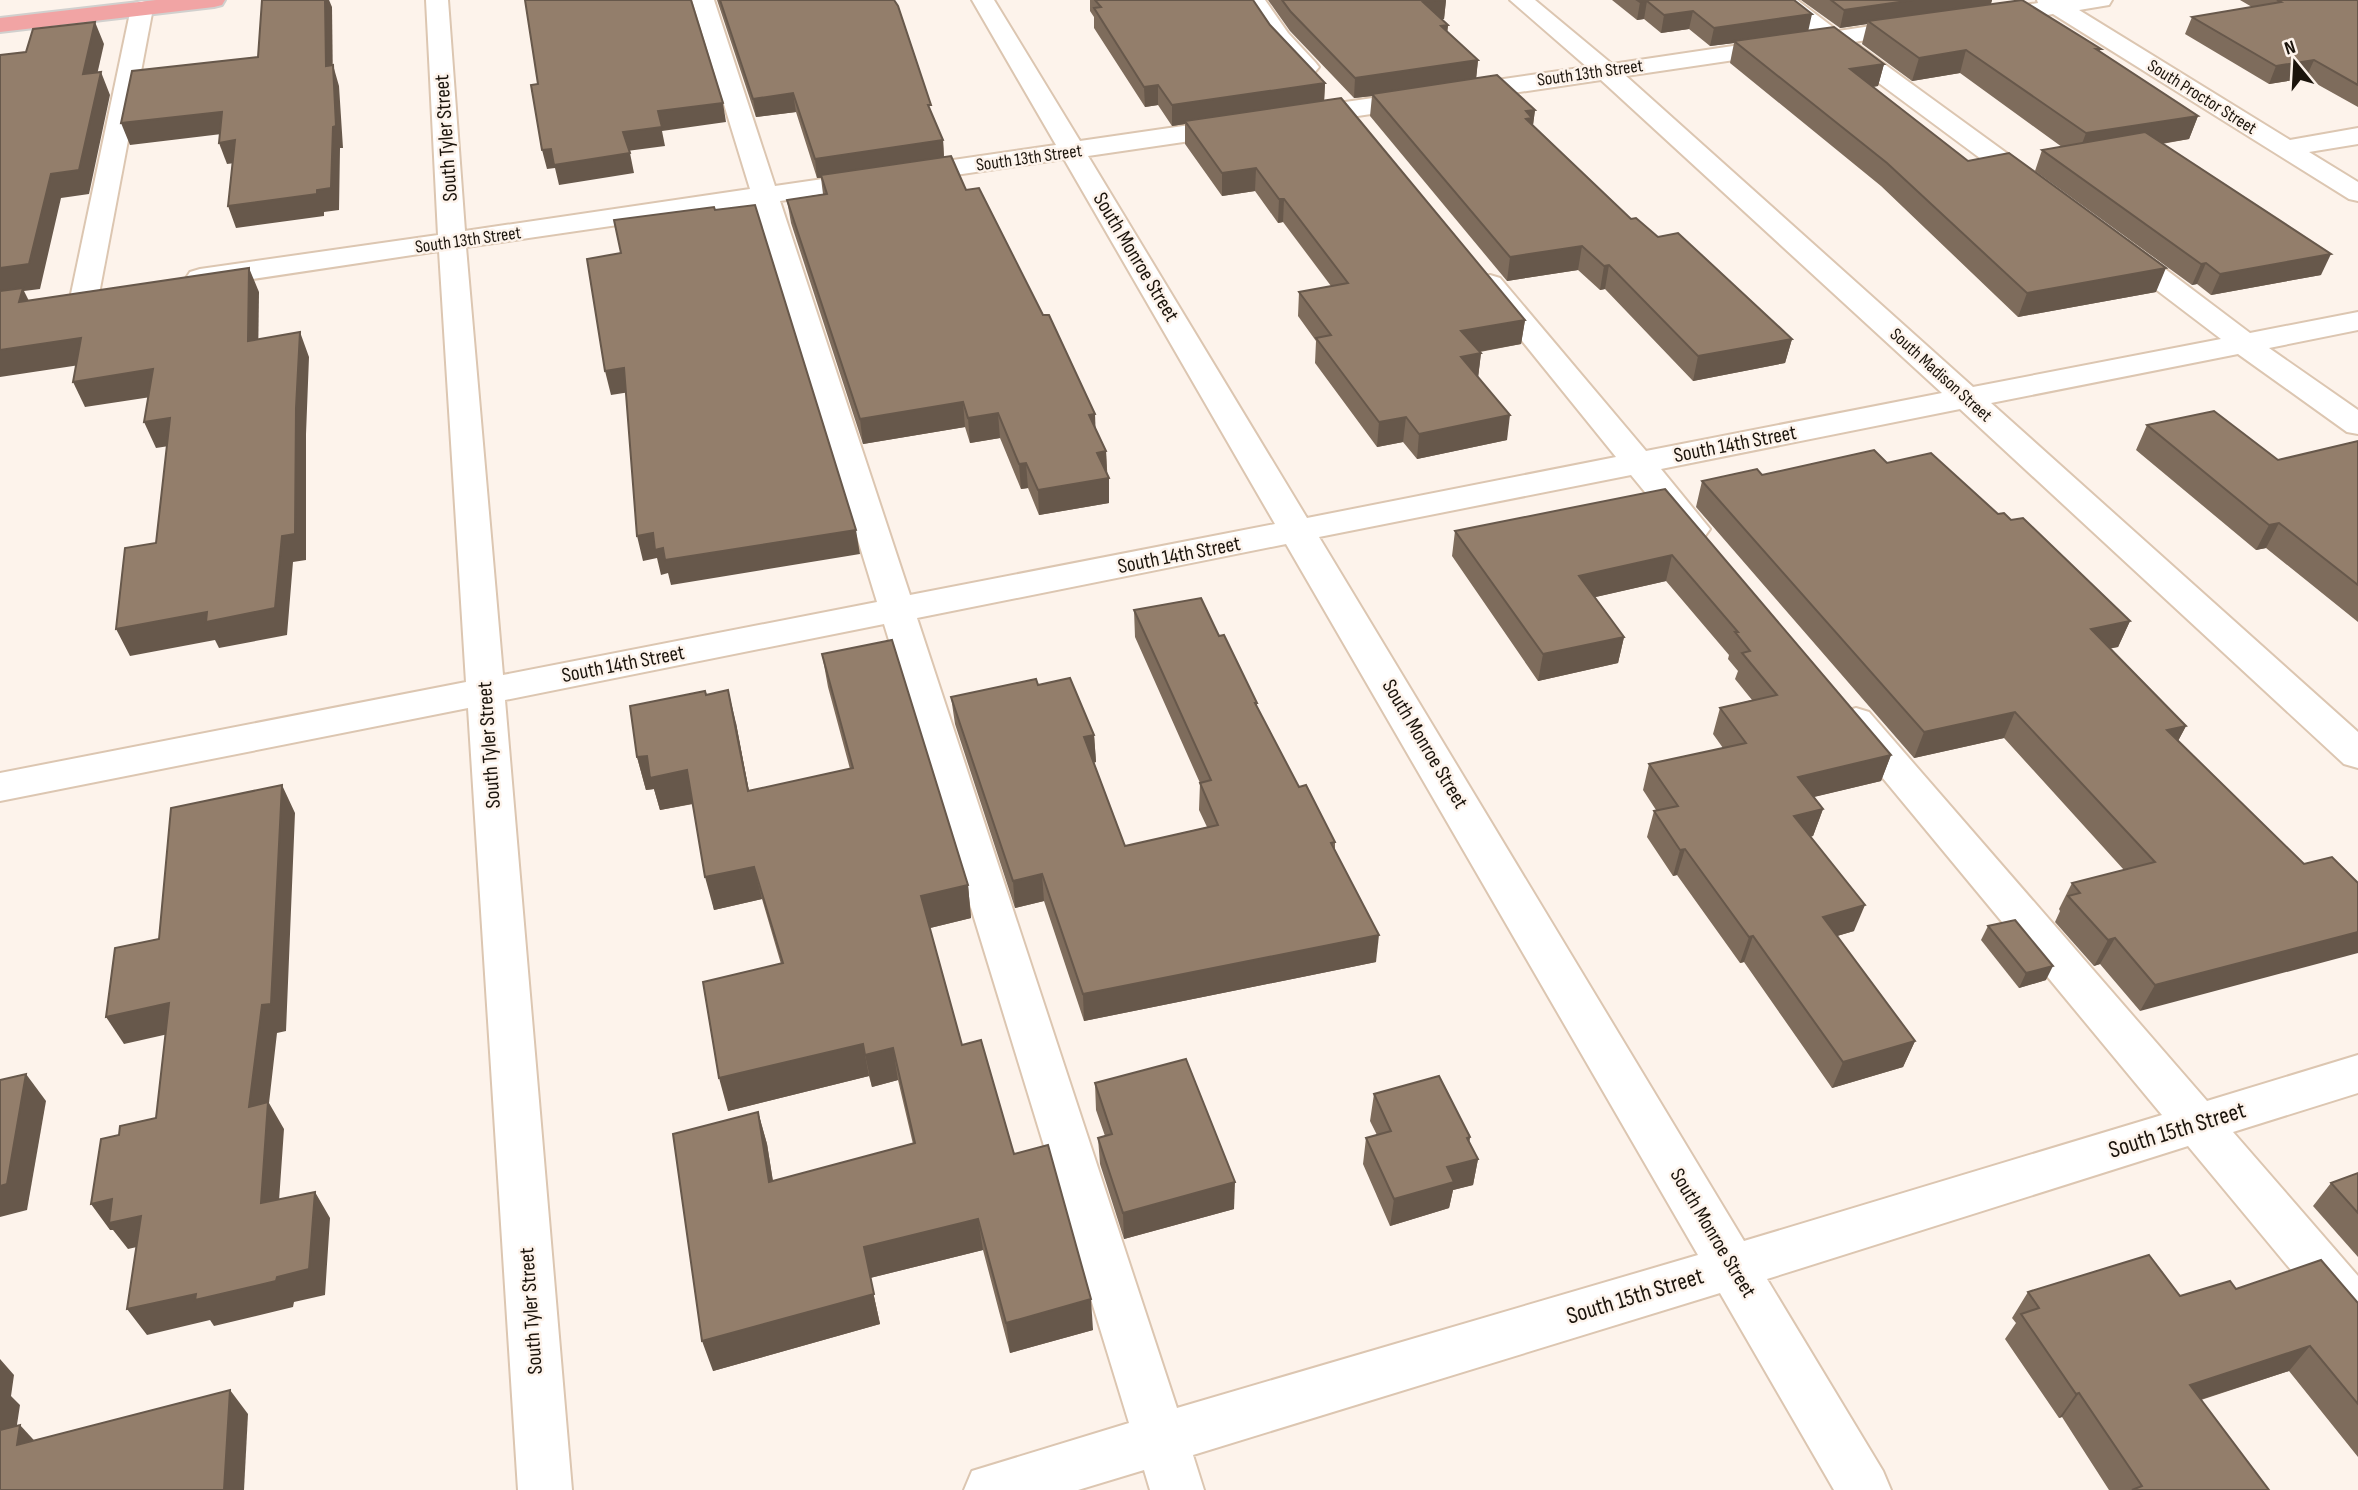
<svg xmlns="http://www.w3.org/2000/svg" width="2358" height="1490" font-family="'Sofia Sans Condensed',sans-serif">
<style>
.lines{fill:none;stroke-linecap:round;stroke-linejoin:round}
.minor-casing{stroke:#dcc6b1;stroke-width:4}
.major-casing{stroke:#d1d0ce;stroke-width:4}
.minor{fill:#fff;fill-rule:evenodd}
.major{fill:#f1a4a4;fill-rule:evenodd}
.wall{fill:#7e6c5c}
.shaded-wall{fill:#67584b}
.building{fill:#937e6b;stroke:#67584b;stroke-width:2}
.labels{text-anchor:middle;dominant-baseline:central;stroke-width:5;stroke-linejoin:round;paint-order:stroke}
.far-street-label{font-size:18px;fill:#1b140c;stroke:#fdf3eb}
.street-label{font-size:21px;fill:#1b140c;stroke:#fdf3eb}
.near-street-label{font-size:24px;fill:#1b140c;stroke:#fdf3eb}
</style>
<rect width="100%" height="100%" fill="#fdf3eb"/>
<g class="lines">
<defs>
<g id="minor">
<path d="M426,0H448L465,231L750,189L692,0H714L775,186L1056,145L972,0H994L1080,141L1238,118L1247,121L1251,126L1247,131L1238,134L1088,156L1307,518L1616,457L1476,284L1480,278L1490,275L1500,278L1646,451L1942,393L1601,80L1297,125L1288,122L1284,117L1288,112L1297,109L1587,67L1510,0H1535L1612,64L1814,34L1771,0H1797L1838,31L1917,19L1925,21L1929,26L1925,31L1854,42L2045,181L2049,187L2045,193L2036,195L2027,193L1829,46L1626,76L1973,387L2221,339L2108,253L2104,247L2108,241L2118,239L2128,241L2250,333L2358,312V330L2269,348L2358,410V434L2347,432L2238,354L1991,403L2358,732V768L2344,764L1960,409L1661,469L1710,529L1705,536L1693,539L1681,536L1631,475L1319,537L1744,1241L2162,1115L1843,730L1837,721L1843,712L1856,708L1869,712L2207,1101L2358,1055V1093L2233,1132L2358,1276V1336L2340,1329L2188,1146L1767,1279L1883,1471L1891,1490H1834L1720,1293L1193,1455L1204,1490H1150L1144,1470L1078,1490H964L972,1471L1129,1423L884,624L505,700L572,1490H518L468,708L0,801V773L466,682L439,251L200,287L190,284L186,278L190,272L200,269L438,235ZM1064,159L1275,524L910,595L780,201ZM755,205L877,602L503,675L466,247ZM1286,544L1698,1255L1177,1408L917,618Z"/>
<path d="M1243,0H1265L1288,33L1315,62L1319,67L1315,72C1310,73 1304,75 1299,72C1279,61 1255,19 1243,0Z"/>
<path d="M2037,0H2112L2109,5L2079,10L2290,140L2358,128V144L2309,152L2358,182V201L2349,199L2053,14L1987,24L1979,22L1976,17L1979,12L2038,3Z"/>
<path d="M142,1L150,3L153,8L99,294L95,300L85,303L75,300L71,294L131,8L134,3Z"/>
</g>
<path id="major" d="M156,0H225L222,5L214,7L0,32V18Z"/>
</defs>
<use href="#minor" class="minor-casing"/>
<use href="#major" class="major-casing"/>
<use href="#minor" class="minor"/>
<use href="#major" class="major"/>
</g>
<g class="wall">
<path d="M717,0H894L932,116L943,140L944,157L1043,315L1095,414V429L1106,451L1109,503L1039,515L1028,488L1021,489L1000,438L970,443L965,427L863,444L791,223L787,200L823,194L821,178H817L796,112L756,117Z"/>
<path d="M1090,0H1253L1270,25L1325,83L1324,101L1525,320L1521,344L1480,352L1481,353L1478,377L1507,440L1417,459L1403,442L1377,447L1315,363L1316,341L1298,316L1299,292L1331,286L1283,222L1278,223L1255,191L1222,196L1185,144V124L1172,126L1158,105L1145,107L1094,28V17L1090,11Z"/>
<path d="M1268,0H1446L1444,19H1442L1448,25L1447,32L1478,60L1476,78L1535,110L1533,125L1631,219L1658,237L1792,339L1785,363L1693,381L1605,289L1600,290L1578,270L1507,281L1370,116L1372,96L1354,98L1290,31Z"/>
<path d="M1612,0H1794L1808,30L1884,64L1878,86L1873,87L1968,161L2156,292L2018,317L1881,186L1730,63L1734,43L1710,46L1689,29L1661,33L1644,19L1637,20Z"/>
<path d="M1801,0H1992L1991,4L2101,49L2099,52L2198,116L2189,139L2162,144L2321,275L2211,295L2197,284L2192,285L2035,171L2042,150L2062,147L1960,73L1912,81L1862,44L1867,24L1840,28Z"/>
<path d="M2240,0H2358V107L2306,78L2269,84L2185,34L2192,17L2252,7Z"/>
<path d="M2147,425L2278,460L2358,441V622L2266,548L2256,550L2136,450Z"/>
<path d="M1887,463L2011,520L2130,621L2118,647L2109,648L2186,726L2178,741L2304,864L2140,1011L2100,964L2094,966L2055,922L2060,911L2059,909L2072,883L2124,870L2004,738L1914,758L1696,507L1702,481Z"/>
<path d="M1665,489L1891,755L1881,781L1813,797L1823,809L1813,836L1810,837L1854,931L1837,936L1915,1041L1903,1067L1832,1088L1744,962L1740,963L1677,875L1673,876L1647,837L1654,811L1656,810L1643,790L1649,764L1723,748L1713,734L1720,708L1752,700L1735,679L1738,671L1728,659L1729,655L1666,581L1595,597L1624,637L1618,663L1538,681L1452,556L1455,531Z"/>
<path d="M1134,610L1219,636L1257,703V708L1299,787L1335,842V850L1376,962L1084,1021L1044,901L1015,908L955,724L951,697L1038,685L1094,735L1096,762L1093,763L1125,846L1207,827L1199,810L1200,783L1135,637Z"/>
<path d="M822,654L968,885L971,918L930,928L962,1045L1014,1154L1093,1330L1010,1353L983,1250L870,1278L880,1324L713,1371L758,1112L767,1144L773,1181L913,1144L898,1080L872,1087L869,1076L728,1111L781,964L762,899L714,910L693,804L660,810L654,789L646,790L637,757L706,695L736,723L749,791L850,769L828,687Z"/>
<path d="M1988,926L2046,980L2019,988L1981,940Z"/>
<path d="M1095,1083L1234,1209L1124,1239L1100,1164L1098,1138L1105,1136L1096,1110Z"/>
<path d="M1374,1094L1470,1137L1469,1142L1478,1159L1473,1185L1453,1190L1449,1208L1390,1226L1363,1164L1366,1138L1377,1135L1370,1121Z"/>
<path d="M2358,1173V1257L2313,1206L2331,1183Z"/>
<path d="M2236,1289L2358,1303V1457L2289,1371L2201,1400L2269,1490H2109L2062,1417L2059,1418L2005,1339L2016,1323L2012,1318L2028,1292L2180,1296Z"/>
</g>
<g class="shaded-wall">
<path d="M325,0H329L332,7L333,87L326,66Z"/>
<path d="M1446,0L1444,19L1422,21L1423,2Z"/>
<path d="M1913,0H1992L1990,6L1868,21L1867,24L1840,28L1844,10Z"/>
<path d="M1647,1L1644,19L1637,20L1640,2Z"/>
<path d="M1693,11L1689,29L1661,33L1664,15Z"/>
<path d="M1812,14L1808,32L1734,41V43L1710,46L1714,28Z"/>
<path d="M95,22L104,44L92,97L83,74Z"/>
<path d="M1448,25L1446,44L1441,26Z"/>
<path d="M1966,50L1960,73L1912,81L1919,58Z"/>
<path d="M1478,60L1476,80L1372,94V96L1354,98L1355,78Z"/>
<path d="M2314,60L2306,78L2269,84L2276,66Z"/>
<path d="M1884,64L1878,86L1844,91L1850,69Z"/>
<path d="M333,65L339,86L343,148H340L339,210L324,212V216L236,228L228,206L317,190L333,127Z"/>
<path d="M101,72L110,95L89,194L61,198L40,289L24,291L35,313L0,295V268L51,174Z"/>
<path d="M1325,83L1324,103L1185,121V124L1172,126V105Z"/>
<path d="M1158,85V105L1145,107L1144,87Z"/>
<path d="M793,93L796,112L756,117L753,99Z"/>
<path d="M723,103L726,122L662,131L665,146L627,151L623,132L658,111Z"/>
<path d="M1535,110L1532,132L1529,141L1526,111Z"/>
<path d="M222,112L230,133L130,145L121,123Z"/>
<path d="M2198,116L2189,139L2077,157L2086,133Z"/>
<path d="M235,140L243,162L227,164L219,143Z"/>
<path d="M943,140L944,159L817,178L815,159Z"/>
<path d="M551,149L630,153L634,173L559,185L555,168L547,169L542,150Z"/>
<path d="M1256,168L1255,191L1222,196V173Z"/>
<path d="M1279,199H1284L1283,222L1278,223Z"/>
<path d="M1582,246L1578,270L1507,281L1510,257Z"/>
<path d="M2331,254L2321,275L2211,295L2220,274Z"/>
<path d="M2206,263L2197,284L2192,285L2201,264Z"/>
<path d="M1609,265L1605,289L1600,290L1604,266Z"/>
<path d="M249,268L259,292L258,366L248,341Z"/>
<path d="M2166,268L2156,292L2018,317L2027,293Z"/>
<path d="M1525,320L1521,344L1459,355L1461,331Z"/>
<path d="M300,332L309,357L306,434V560L293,562L287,635L219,648L215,640L130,656L116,629L282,536L296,408Z"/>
<path d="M81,338L93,363L0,377V350Z"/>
<path d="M1792,339L1785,363L1693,381L1698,356Z"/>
<path d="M1481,353L1478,378L1461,357Z"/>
<path d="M624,368L630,392L611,395L605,371Z"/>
<path d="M153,369L164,395L85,407L73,382Z"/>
<path d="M963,402L965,427L863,444L860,419Z"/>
<path d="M998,413L1000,438L970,443L968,418Z"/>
<path d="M1095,414L1096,439L1089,415Z"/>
<path d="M1510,415L1507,440L1417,459L1419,434Z"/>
<path d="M1406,417L1403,442L1377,447L1379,422Z"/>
<path d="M170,418L182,444L156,448L144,422Z"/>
<path d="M1106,451L1107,477L1097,453Z"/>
<path d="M1026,463L1028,488L1021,489L1019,464Z"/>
<path d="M1109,478V503L1039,515L1038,490Z"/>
<path d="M2279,523L2266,548L2256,550L2269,525Z"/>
<path d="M856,530L860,554L671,585L668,573L661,575L657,558L643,561L637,536L653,533Z"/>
<path d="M1672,555L1666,581L1574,602L1579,576Z"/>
<path d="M2130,621L2118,647L2079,655L2091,629Z"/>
<path d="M1624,637L1618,663L1538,681L1543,654Z"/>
<path d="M728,690L736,723L755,824L748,791Z"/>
<path d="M2015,712L2004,738L1914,758L1924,732Z"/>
<path d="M2186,726L2172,752L2167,730Z"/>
<path d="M1094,735L1096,762L1085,764L1084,737Z"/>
<path d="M1891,755L1881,781L1789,803L1798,777Z"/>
<path d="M647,756L687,770L696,803L660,810L654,789L646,790L637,757Z"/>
<path d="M282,785L295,813L286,1031L277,1033L269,1103L284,1129L277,1230L261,1203L249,1107Z"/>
<path d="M1823,809L1813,836L1785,842L1794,816Z"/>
<path d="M1685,849L1677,875L1673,876L1680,850Z"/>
<path d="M754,867L762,899L714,910L705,877Z"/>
<path d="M1042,874L1044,901L1015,908L1013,881Z"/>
<path d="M968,885L971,918L926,929L921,896Z"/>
<path d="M1865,905L1854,931L1813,943L1823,917Z"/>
<path d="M2358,932V953L2140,1011L2155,985Z"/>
<path d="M1379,935L1376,962L1084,1021L1083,994Z"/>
<path d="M1753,936L1744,962L1740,963L1749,937Z"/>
<path d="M2115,938L2100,964L2094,966L2108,940Z"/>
<path d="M2053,966L2046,980L2019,988L2026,973Z"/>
<path d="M169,1003L186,1030L124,1044L106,1017Z"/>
<path d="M1915,1041L1903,1067L1832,1088L1843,1062Z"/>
<path d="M863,1044L869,1076L728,1111L719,1078Z"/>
<path d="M893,1048L898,1080L872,1087L865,1055Z"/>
<path d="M26,1074L46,1101L27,1210L0,1217V1186Z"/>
<path d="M758,1112L767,1144L778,1214L769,1182Z"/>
<path d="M1470,1137L1466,1162L1478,1159L1473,1185L1453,1190L1449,1208L1390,1226L1394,1199L1447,1167L1467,1138Z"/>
<path d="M1235,1182L1234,1209L1124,1239L1123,1213Z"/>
<path d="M315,1192L330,1218L325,1295L294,1302L293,1307L214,1326L210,1320L147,1335L127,1309L196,1294Z"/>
<path d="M112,1199L141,1216L159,1242L128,1249L113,1230H110L91,1204Z"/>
<path d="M978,1219L983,1250L870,1278L880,1324L713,1371L702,1341L864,1247Z"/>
<path d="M1091,1299L1093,1330L1010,1353L1006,1323Z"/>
<path d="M2310,1346L2289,1371L2171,1409L2190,1385Z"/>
<path d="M0,1359L14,1375L11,1396L20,1405L12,1457L0,1444Z"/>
<path d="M230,1390L248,1414L244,1490H224Z"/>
<path d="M2079,1393L2062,1417L2059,1418L2076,1394Z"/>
<path d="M20,1425L43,1450L17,1445Z"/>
</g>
<g class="building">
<path d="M262,0H325L326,66L333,65L336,126L333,127L331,188L317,190V194L228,206L235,140L219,143L222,112L121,123L132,71L258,57Z"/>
<path d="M525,0H691L723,103L658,111L662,127L623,132L630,153L554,165L551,149L542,150L531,85L538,84Z"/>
<path d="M720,0H894L898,6L931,105H928L943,140L815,159L793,93L753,99Z"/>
<path d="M1095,0H1253L1270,25L1325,83L1172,105L1158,85L1144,87L1094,8L1101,7Z"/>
<path d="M1282,0H1444L1423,2L1448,25L1441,26L1478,60L1355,78L1291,12Z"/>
<path d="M1637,0H1794L1812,14L1714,28L1693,11L1664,15L1647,1L1640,2Z"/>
<path d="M1831,0H1913L1844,10Z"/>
<path d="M2022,0L2101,49H2096L2198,116L2086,133L1966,50L1919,58L1868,21Z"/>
<path d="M2277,0H2358V85L2314,60L2276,66L2192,17L2281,2Z"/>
<path d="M95,22L83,74L101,72L79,170L51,174L29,264L0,268V55L26,52L33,29Z"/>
<path d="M1834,27L1884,64L1850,69L1968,161L2009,153L2166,268L2027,293L1887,163L1734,41Z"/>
<path d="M1497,75L1535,110L1526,111L1532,118L1526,119L1631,219L1636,218L1658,237L1678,233L1792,339L1698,356L1609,265L1604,266L1582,246L1510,257L1372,94Z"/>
<path d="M1341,98L1525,320L1461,331L1481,353L1461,357L1510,415L1419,434L1406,417L1379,422L1316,338L1331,335L1299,292L1348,283L1284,199H1279L1256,168L1222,173L1185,121Z"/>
<path d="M2145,132L2331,254L2220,274L2206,263L2201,264L2042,150Z"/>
<path d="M951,156L966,190L979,188L1043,315H1049L1095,414L1089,415L1106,451L1097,453L1109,478L1038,490L1026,463L1019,464L998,413L968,418L963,402L860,419L787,200L827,194L821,175Z"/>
<path d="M755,205L856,530L665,560L663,548L655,550L653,533L637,536L624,368L605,371L587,259L621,253L614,220L714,207L715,210Z"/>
<path d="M249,268L248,341L300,332L296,408L295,534L282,536L275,608L206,622L207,612L116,629L125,548L156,543L170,418L144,422L153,369L73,382L81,338L0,350V291L23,288L19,302Z"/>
<path d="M2214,411L2278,460L2358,441V585L2279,523L2269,525L2147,425Z"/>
<path d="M1874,450L1887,463L1931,453L1998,514L2004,513L2011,520L2023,518L2130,621L2091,629L2186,726L2167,730L2304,864L2332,857L2358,883V932L2155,985L2115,938L2108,940L2068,896L2080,893L2072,883L2155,862L2015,712L1924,732L1702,481L1757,469L1762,475Z"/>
<path d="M1665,489L1891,755L1798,777L1823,809L1794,816L1865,905L1823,917L1915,1041L1843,1062L1753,936L1749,937L1685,849L1680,850L1654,811L1678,806L1649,764L1746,743L1720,708L1777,695L1742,653L1750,651L1735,632H1738L1672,555L1579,576L1624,637L1543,654L1455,531Z"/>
<path d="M1201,598L1219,636L1224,635L1257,703H1255L1299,787L1306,785L1335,842L1331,843L1379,935L1083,994L1042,874L1013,881L951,697L1036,679L1038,685L1070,678L1094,735L1084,737L1125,846L1218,825L1200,783L1211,780L1134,610Z"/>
<path d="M892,640L968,885L921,896L962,1045L981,1040L1014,1154L1048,1145L1091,1299L1006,1323L978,1219L864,1247L874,1294L702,1341L673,1134L758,1112L769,1182L915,1143L893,1048L865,1055L863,1044L719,1078L703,982L783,963L754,867L705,877L687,770L650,778L647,756L637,757L630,706L705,691L706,695L728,690L748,791L853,768L822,654Z"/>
<path d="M282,785L271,1004L262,1005L249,1107L268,1102L261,1203L315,1192L309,1269L277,1277L276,1281L195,1300L196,1294L127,1309L141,1216L109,1223L112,1199L91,1204L101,1139L119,1135L120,1126L156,1118L169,1003L106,1017L115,948L159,939L171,808Z"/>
<path d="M2015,920L2053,966L2026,973L1988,926Z"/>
<path d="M1186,1059L1235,1182L1123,1213L1098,1138L1112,1134L1095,1083Z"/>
<path d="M26,1074L7,1184L0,1186V1080Z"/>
<path d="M1439,1076L1470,1137L1467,1138L1478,1159L1447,1167L1454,1182L1394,1199L1366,1138L1391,1131L1374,1094Z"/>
<path d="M2358,1173V1213L2331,1183Z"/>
<path d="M2149,1255L2180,1296L2230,1281L2236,1289L2321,1260L2358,1303V1404L2310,1346L2190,1385L2269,1490H2132L2142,1486L2079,1393L2076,1394L2021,1314L2039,1308L2028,1292Z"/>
<path d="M230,1390L224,1490H0V1430L20,1425L17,1445Z"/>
</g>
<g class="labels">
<g class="far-street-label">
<text transform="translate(1590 73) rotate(-8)">South 13th Street</text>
<text transform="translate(2202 97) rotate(32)">South Proctor Street</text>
<text transform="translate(1029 158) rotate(-8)">South 13th Street</text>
<text transform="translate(468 240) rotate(-8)">South 13th Street</text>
<text transform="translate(1941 375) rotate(42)">South Madison Street</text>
</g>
<g class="street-label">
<text transform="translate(446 138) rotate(-94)">South Tyler Street</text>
<text transform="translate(1136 257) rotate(59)">South Monroe Street</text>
<text transform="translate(1735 444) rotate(-11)">South 14th Street</text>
<text transform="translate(1179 555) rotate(-11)">South 14th Street</text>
<text transform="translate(623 664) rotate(-11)">South 14th Street</text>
<text transform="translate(1425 744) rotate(59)">South Monroe Street</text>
<text transform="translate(489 745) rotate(-94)">South Tyler Street</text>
<text transform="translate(1713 1233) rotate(59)">South Monroe Street</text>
<text transform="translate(531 1311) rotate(-94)">South Tyler Street</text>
</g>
<g class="near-street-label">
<text transform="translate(2177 1130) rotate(-17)">South 15th Street</text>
<text transform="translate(1635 1296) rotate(-17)">South 15th Street</text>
</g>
</g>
<g transform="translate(2295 63) rotate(342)" stroke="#fdf3eb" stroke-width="5" paint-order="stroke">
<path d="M0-5L12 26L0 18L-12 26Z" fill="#1b140c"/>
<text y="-10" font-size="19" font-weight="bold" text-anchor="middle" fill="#1b140c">N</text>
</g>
</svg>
